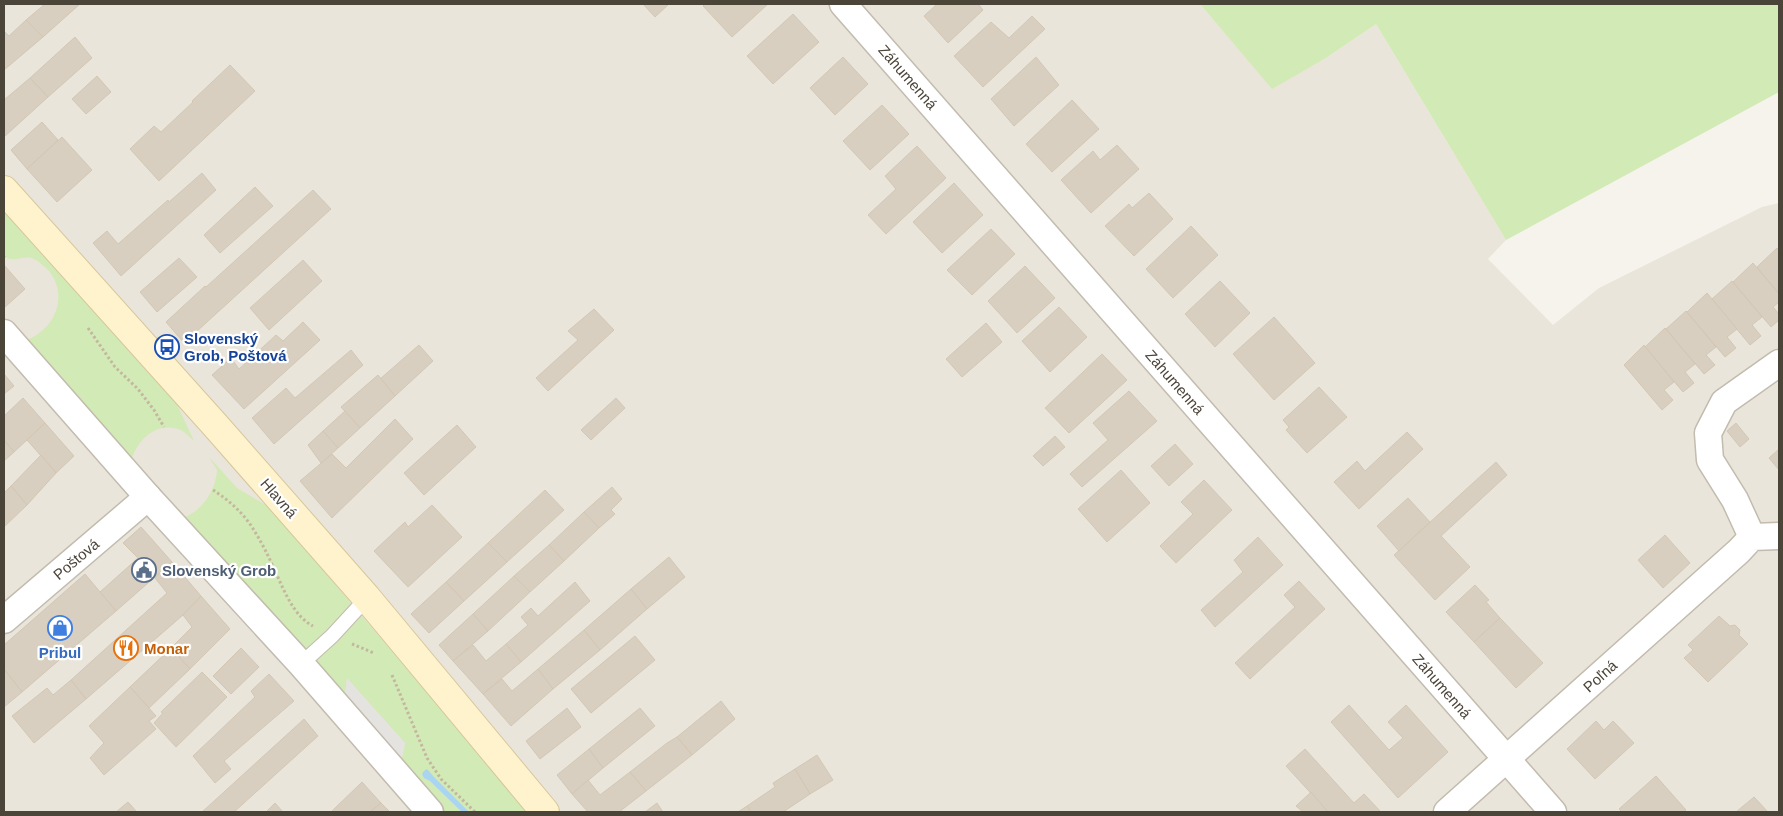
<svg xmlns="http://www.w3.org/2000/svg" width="1783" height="816" font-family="Arial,sans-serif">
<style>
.residential{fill:#eae5da}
.green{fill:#d2eab5}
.parking{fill:#e5e3e0}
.water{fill:#a9d4f2}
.building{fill:#d8cfc1;stroke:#d3c7b4}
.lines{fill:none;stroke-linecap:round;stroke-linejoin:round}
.lane-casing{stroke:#c2bbae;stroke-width:16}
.street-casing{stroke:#c2bbae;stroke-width:29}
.secondary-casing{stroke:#d6c79b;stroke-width:30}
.path{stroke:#c4b79f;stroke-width:3;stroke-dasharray:2.5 2.5;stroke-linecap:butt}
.lane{stroke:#fff;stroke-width:14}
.street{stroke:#fff;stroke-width:26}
.secondary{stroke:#fff3cd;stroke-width:28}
.labels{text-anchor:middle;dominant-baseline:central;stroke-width:4.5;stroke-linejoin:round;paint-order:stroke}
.street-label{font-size:15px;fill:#4b4439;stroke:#fff}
.transit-label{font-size:15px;font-weight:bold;fill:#164399;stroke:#fff;text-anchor:start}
.service-label{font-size:15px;font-weight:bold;fill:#4e5e75;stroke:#fff;text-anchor:start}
.food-label{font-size:15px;font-weight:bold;fill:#c56008;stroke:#fff;text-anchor:start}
.shop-label{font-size:15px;font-weight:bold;fill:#366cbe;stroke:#fff}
</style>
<rect width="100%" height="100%" fill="#f6f3ec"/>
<path class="residential" d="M4,4H1200L1272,88L1326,58L1376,24L1506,240L1488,259L1553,325L1599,288L1762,207L1779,203V812H4Z"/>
<g class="green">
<path d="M1200,4H1779V92L1506,240L1376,24L1326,58L1272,89Z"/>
<path d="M4,209L175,400L194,441C189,437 184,430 178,429C155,422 138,440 131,460L26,340C55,330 69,296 49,271C45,267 40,262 34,259C23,254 17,263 4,257Z"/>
<path d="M209,457L237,488L269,507L529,812H441L400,768L405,743L347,679L344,703L182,518C202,512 216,490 217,470Z"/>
</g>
<path class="parking" d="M347,678L405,743L398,775L344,703Z"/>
<path class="water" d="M427,769L433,776L469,812H462L430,781L424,778L422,774L424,771Z"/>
<g class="building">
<path d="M45,4H80L43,37L26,20Z"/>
<path d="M643,4H669L655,17Z"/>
<path d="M705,4H768L732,37L703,6Z"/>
<path d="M935,4H978L983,10L948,43L924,16L936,5Z"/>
<path d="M793,14L819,42L773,84L747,56Z"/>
<path d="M1032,16L1045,29L983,87L954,56L991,22L1009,38Z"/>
<path d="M26,20L43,37L4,70V31L9,36Z"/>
<path d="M75,37L92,58L48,97L30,78Z"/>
<path d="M843,57L868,84L835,115L810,88Z"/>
<path d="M1036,57L1059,85L1014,126L991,99Z"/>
<path d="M230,65L255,91L159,181L130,149L154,126L161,132L193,102L192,101Z"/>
<path d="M97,76L111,92L86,114L72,99Z"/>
<path d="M30,78L48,97L4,137V100Z"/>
<path d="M1072,100L1099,129L1052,172L1026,144Z"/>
<path d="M882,105L909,134L870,170L843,141Z"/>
<path d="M42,122L58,140L27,169L11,150Z"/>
<path d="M62,137L92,170L57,202L27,169Z"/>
<path d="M1117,145L1139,169L1091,213L1061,180L1093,151L1100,160Z"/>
<path d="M917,146L946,178L886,234L868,215L896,189L885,176Z"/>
<path d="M202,173L216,190L121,276L93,243L107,231L118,244L168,200L169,202Z"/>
<path d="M954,183L983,215L942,253L913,222Z"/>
<path d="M255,187L273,206L220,253L204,235Z"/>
<path d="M313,190L331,209L184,343L166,322L205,286L206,287Z"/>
<path d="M1149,193L1173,219L1134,256L1105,226L1129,204L1132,208Z"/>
<path d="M1191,226L1218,255L1173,298L1146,269Z"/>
<path d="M991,229L1015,254L972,295L947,270Z"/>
<path d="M1777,248L1779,252V294L1757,267Z"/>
<path d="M179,258L197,277L157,312L140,292Z"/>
<path d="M303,260L322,281L269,330L250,308Z"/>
<path d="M1753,263L1779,294V302L1773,307L1779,314V320L1771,327L1733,282Z"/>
<path d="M4,265L25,289L5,307L4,306Z"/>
<path d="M1025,266L1055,298L1017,333L988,301Z"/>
<path d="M1220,281L1250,313L1215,347L1185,314Z"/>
<path d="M1732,281L1762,317L1752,325L1761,336L1750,345L1712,299Z"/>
<path d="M1707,293L1737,329L1727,337L1736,348L1725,357L1687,312Z"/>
<path d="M1059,307L1087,337L1050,372L1022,341Z"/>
<path d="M594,309L614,330L548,391L536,378L578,340L568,331Z"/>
<path d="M1686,311L1716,347L1706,355L1715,365L1704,374L1666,329Z"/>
<path d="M1274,317L1315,363L1274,400L1233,354Z"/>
<path d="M303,322L320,340L244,409L212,375L231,358L239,369L276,335L283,341Z"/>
<path d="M986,323L1002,342L962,377L946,359Z"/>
<path d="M1665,328L1695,364L1685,372L1694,383L1683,392L1645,347Z"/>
<path d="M419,345L433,361L395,396L380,379Z"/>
<path d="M1644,345L1674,382L1664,390L1673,400L1662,410L1624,365Z"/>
<path d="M351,350L363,365L274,444L252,418L286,388L295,398Z"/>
<path d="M1102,354L1127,380L1069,433L1045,408Z"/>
<path d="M4,374L14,386L4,394Z"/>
<path d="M378,375L395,396L360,428L341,407Z"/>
<path d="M1319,387L1347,417L1307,453L1286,430L1289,427L1283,420Z"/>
<path d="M1129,391L1157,421L1082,487L1070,474L1108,440L1093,423Z"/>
<path d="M23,398L45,423L14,452L4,440V416Z"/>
<path d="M616,398L625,408L591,440L581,430Z"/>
<path d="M345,411L360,428L338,448L323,431Z"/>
<path d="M395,419L413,439L332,518L300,481L332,454L346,468Z"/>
<path d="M45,423L74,456L56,473L27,440Z"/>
<path d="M1736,423L1749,439L1740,447L1727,431Z"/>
<path d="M457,425L476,447L424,495L404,473Z"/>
<path d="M323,431L338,448L321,463L308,445Z"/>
<path d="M1407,432L1423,449L1359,509L1334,482L1357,461L1365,471Z"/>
<path d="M1055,436L1065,447L1043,466L1033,456Z"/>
<path d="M4,440L14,452L4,461Z"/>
<path d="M1175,444L1193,464L1169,486L1151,466Z"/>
<path d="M1779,449V470L1769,458Z"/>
<path d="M41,455L56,473L27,505L11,486Z"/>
<path d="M1496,462L1507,475L1441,536L1470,567L1435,600L1394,555Z"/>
<path d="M1121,470L1150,503L1107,542L1078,509Z"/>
<path d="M1204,480L1232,510L1176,563L1160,546L1193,514L1181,502Z"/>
<path d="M11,486L27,505L4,527V493Z"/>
<path d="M612,487L622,499L611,510L615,514L599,528L584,512Z"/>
<path d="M545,490L564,510L507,562L488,543Z"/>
<path d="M1408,498L1430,522L1399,551L1377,526Z"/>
<path d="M432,505L462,537L408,587L374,551L405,522L408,527Z"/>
<path d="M584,512L599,528L564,561L549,545Z"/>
<path d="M141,527L172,562L116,611L100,592L138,558L123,543Z"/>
<path d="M1665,535L1690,563L1663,588L1638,560Z"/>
<path d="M1258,537L1283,565L1215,627L1201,610L1243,572L1234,560Z"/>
<path d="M488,543L507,562L464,601L446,582Z"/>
<path d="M549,545L564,561L530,592L514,576Z"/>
<path d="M669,557L685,577L647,609L631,589Z"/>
<path d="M172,562L201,596L183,615L86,699L71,680L167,593L155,578Z"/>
<path d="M85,574L116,611L22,692L4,669V645Z"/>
<path d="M514,576L530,592L488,631L473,614Z"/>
<path d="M1299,581L1325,609L1250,679L1235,663L1295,607L1284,595Z"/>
<path d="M446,582L464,601L429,633L411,614Z"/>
<path d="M575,582L590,601L521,662L506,644L528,625L521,617L531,608L538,616Z"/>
<path d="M1475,585L1489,600L1486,602L1500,618L1474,642L1446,612Z"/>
<path d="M631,589L647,609L600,650L584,630Z"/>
<path d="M201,596L230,629L190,669L171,648L192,627L183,615Z"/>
<path d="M473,614L488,631L453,661L439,645Z"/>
<path d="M1719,616L1730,626L1735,625L1740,630L1739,635L1748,644L1708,682L1684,658L1693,650L1688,645Z"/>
<path d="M1500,618L1543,663L1516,688L1474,642Z"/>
<path d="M584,630L600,650L553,689L538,669Z"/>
<path d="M635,636L655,660L591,713L571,689Z"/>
<path d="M506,644L521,662L483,694L453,661L473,645L486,661Z"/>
<path d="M171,648L190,669L149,708L130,687Z"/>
<path d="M241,648L259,667L231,694L213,676Z"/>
<path d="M4,669L22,692L4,707Z"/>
<path d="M538,669L553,689L511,726L483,694L502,679L512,691Z"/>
<path d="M202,672L227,697L176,747L154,723L163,713L161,712Z"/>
<path d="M269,674L294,701L224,761L231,769L215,783L193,756L255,697L251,691Z"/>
<path d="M71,680L86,699L34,743L12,716L47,688L53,695Z"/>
<path d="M130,687L156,716L149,721L156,729L104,775L90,758L104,743L89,726Z"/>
<path d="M721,701L735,719L692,755L677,737Z"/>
<path d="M1349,705L1389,750L1403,738L1388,722L1406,705L1448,752L1398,798L1331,722Z"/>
<path d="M567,708L581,727L540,759L526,741Z"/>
<path d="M640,708L655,726L603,768L589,749Z"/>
<path d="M304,719L318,736L234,812H202Z"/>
<path d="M1596,721L1604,730L1613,721L1634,743L1595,779L1567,749Z"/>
<path d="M677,737L692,755L646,791L630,772L667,743Z"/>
<path d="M589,749L603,768L572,794L557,775Z"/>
<path d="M1305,749L1354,803L1364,794L1381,812H1328L1286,766Z"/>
<path d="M817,755L833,780L810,794L795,769Z"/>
<path d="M795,769L810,794L783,812H751L747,806L775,787L773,783Z"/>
<path d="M630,772L646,791L619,812H588L572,794L588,780L600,795Z"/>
<path d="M1656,776L1686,810L1683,812H1622L1619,809Z"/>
<path d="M362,782L381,803L370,812H331Z"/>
<path d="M1311,792L1328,812H1303L1296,806Z"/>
<path d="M1754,797L1768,812H1736Z"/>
<path d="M128,802L137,812H116Z"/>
<path d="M275,803L283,812H266Z"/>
<path d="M381,803L390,812H370Z"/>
<path d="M657,803L663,812H645Z"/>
<path d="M747,806L751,812H738Z"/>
</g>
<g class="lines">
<defs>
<path id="lane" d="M301,664L332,636L367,598"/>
<g id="street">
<path d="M843,4L1553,812"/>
<path d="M4,333L148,497L301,664L430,812"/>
<path d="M1752,537L1735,500L1710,460L1708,433L1724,402L1779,363"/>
<path d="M4,620L148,497"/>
<path d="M1447,812L1739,551L1752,537L1779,536"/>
</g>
<path id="secondary" d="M4,190L215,425L367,598L545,812"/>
</defs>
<use href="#lane" class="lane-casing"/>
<use href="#street" class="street-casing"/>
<use href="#secondary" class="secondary-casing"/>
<g class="path">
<path d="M4,256V257"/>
<path d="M88,328L115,367L138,389L154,410L164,427"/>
<path d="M213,490C227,499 240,510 250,524C258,536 265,549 271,562C281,582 291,615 313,626"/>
<path d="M352,644L374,653"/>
<path d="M392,675L427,758L441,779L475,812"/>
</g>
<use href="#lane" class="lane"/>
<use href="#street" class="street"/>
<use href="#secondary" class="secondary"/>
</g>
<defs>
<symbol id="bus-ring" viewBox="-11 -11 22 22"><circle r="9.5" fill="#fff" stroke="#1a4fb4" stroke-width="1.5"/><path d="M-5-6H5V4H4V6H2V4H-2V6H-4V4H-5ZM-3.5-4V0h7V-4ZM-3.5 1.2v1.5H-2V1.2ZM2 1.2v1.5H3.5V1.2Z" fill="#1a4fb4"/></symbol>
<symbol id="civic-ring" viewBox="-11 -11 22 22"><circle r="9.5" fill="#fff" stroke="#5c6f8a" stroke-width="1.5"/><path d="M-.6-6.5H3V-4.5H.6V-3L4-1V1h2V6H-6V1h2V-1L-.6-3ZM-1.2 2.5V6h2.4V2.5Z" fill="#5c6f8a"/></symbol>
<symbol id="shop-ring" viewBox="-11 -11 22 22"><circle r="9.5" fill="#fff" stroke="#3f7fe0" stroke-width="1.5"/><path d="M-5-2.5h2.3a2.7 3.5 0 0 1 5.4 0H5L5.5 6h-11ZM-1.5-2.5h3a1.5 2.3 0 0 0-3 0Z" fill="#3f7fe0"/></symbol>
<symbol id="restaurant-ring" viewBox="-11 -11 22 22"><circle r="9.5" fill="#fff" stroke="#e8710a" stroke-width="1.5"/><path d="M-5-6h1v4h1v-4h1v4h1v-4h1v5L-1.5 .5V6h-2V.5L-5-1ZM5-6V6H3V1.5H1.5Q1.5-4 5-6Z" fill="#e8710a"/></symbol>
</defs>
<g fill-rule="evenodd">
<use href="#bus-ring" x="153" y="333" width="28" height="28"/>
<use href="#civic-ring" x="130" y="556" width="28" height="28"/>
<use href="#shop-ring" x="46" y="614" width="28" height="28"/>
<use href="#restaurant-ring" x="112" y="634" width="28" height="28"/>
</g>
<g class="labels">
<g class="street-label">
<text transform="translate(908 77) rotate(49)">Záhumenná</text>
<text transform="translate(1175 382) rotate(49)">Záhumenná</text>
<text transform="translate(279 498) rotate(49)">Hlavná</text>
<text transform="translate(76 559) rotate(-40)">Poštová</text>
<text transform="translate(1600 676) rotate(-42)">Poľná</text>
<text transform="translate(1442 686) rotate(49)">Záhumenná</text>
</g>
<g class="transit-label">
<text x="184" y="338">Slovenský<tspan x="184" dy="17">Grob, Poštová</tspan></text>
</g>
<g class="service-label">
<text x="162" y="570">Slovenský Grob</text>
</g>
<g class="food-label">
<text x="144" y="648">Monar</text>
</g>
<g class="shop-label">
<text x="60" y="652">Pribul</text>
</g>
</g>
<rect width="1783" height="816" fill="none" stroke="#4b4439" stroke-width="10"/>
</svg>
